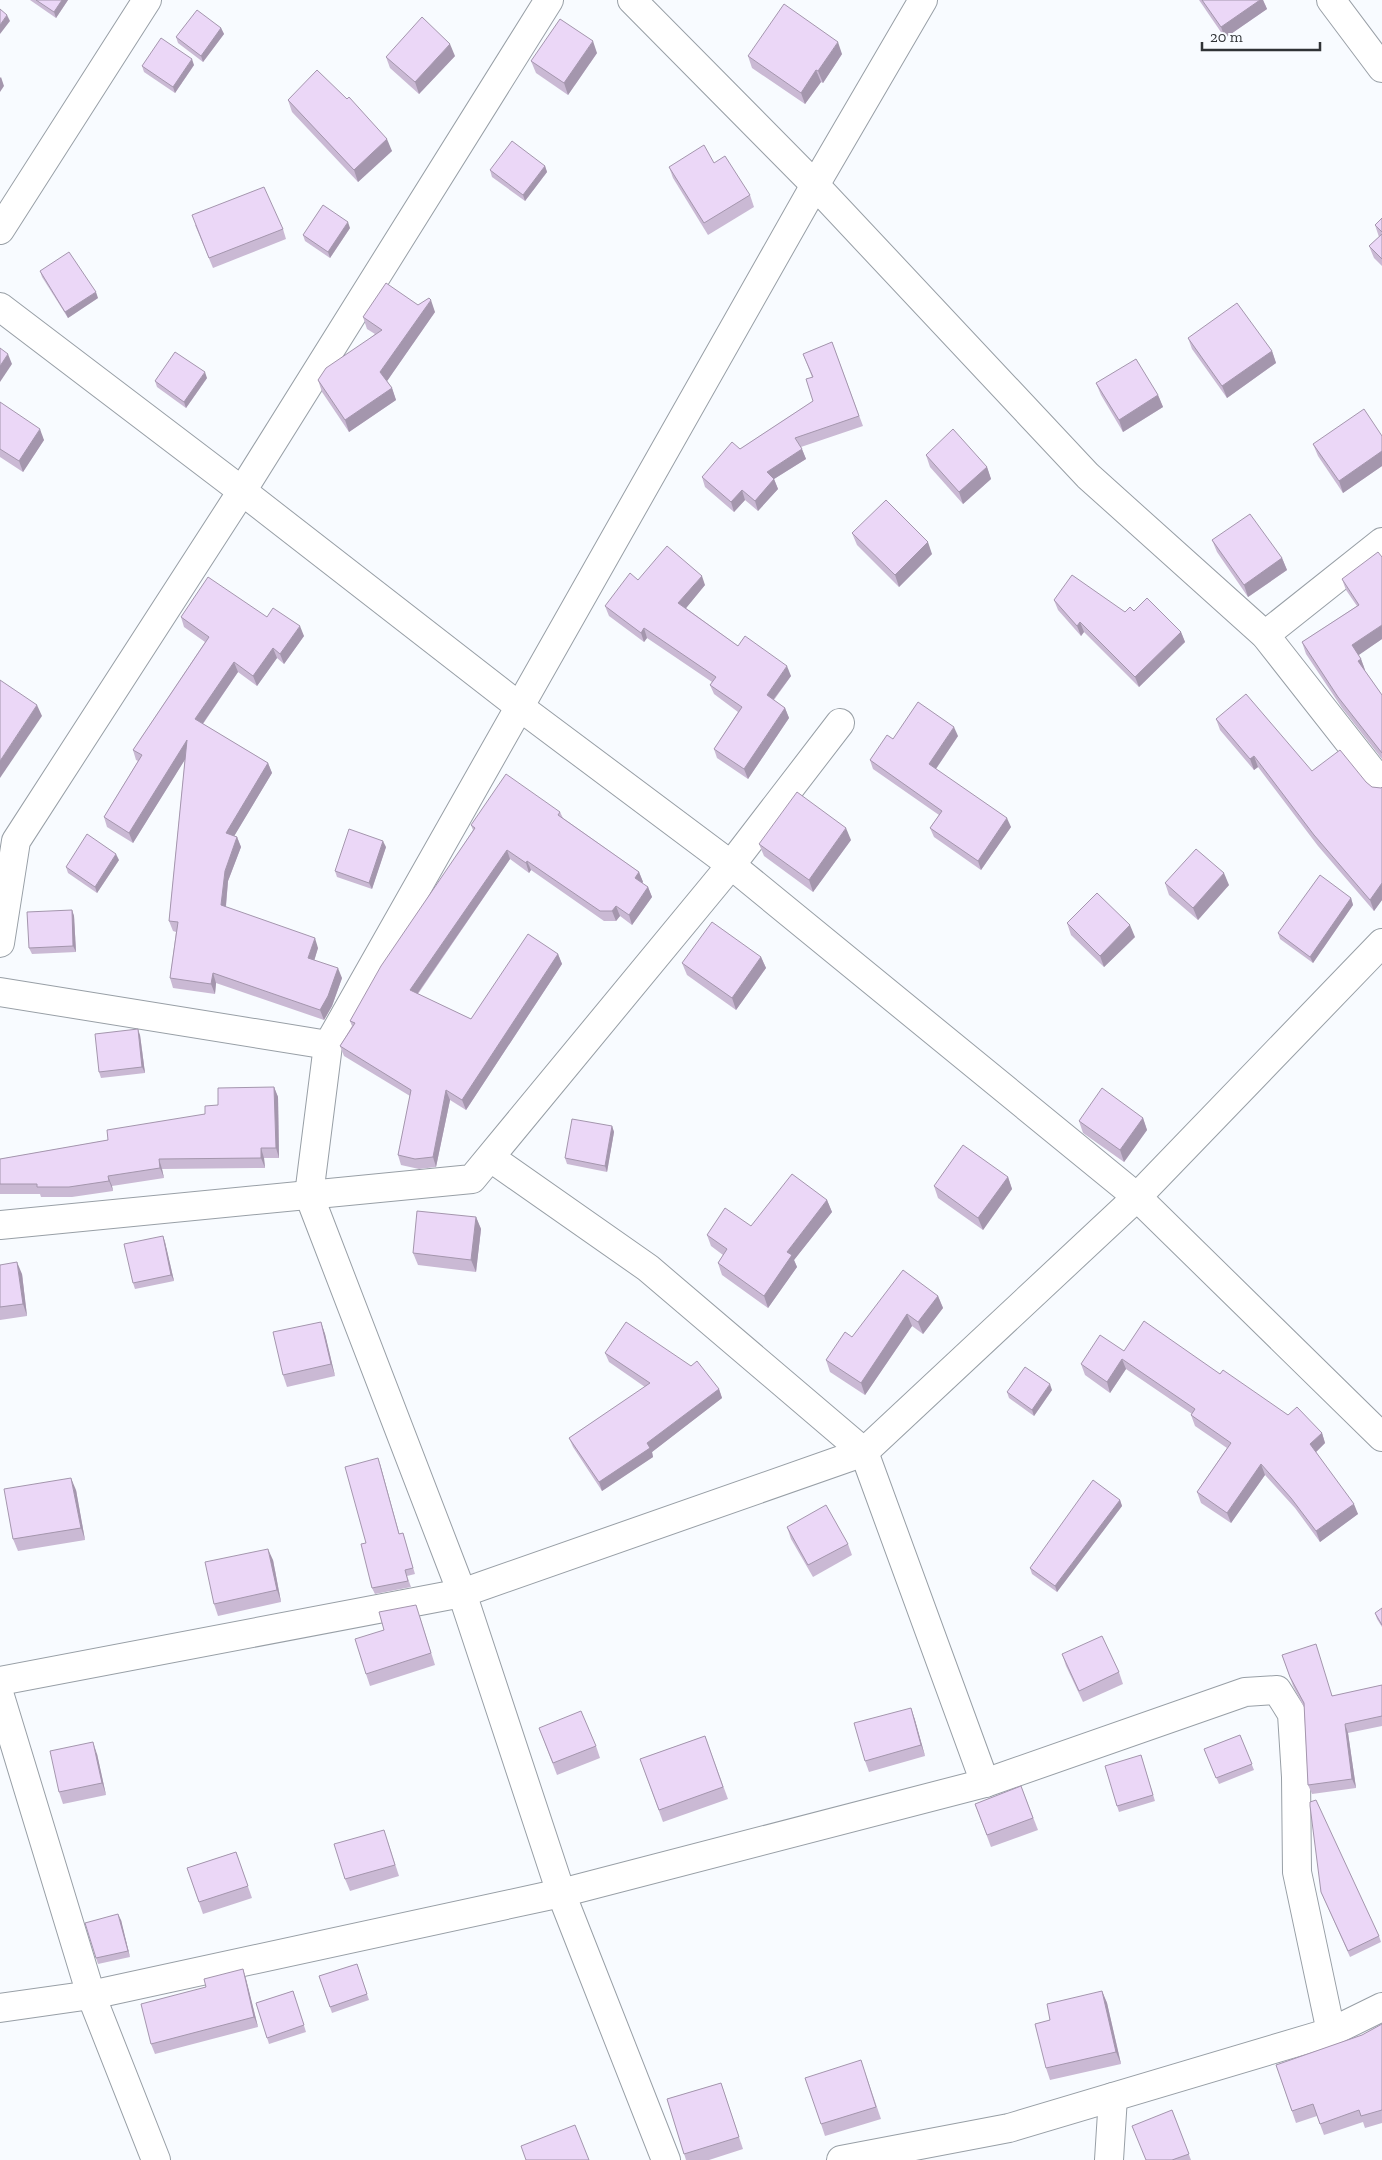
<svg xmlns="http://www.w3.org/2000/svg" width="1382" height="2160" font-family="'Zilla Slab',serif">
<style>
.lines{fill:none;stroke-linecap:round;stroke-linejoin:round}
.street-casing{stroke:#989fa6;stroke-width:30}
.street{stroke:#fff;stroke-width:28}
.wall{fill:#cab9d4}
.shaded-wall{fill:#a496ad}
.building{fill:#ebd7f7;stroke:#a496ad}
</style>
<rect width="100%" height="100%" fill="#f8fbff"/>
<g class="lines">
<defs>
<g id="street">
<path d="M632,0L815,185L1088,476L1265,635L1382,784"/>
<path d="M1331,0L1382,68"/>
<path d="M0,230L147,0"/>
<path d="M0,307L242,491L520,707L731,865L1137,1197L1382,1437"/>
<path d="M1265,635L1382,542"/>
<path d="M0,943L16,841L242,491L549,0"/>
<path d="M0,992L328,1045"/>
<path d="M491,1158L648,1268L864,1452L985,1783"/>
<path d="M0,1225L472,1179L731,865L840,723"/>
<path d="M0,1681L462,1593L864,1452L1137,1197L1382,943"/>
<path d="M0,1696L91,1995L156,2160"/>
<path d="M0,2008L91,1995L561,1893L985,1783L1245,1692L1277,1690L1292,1714L1296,1777L1297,1872L1331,2032"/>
<path d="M666,2160L561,1893L462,1593L309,1195L328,1045L815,185L923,0"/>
<path d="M841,2160L1009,2128L1331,2032L1382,2007"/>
<path d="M1109,2160L1113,2097"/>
</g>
</defs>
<use href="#street" class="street-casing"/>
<use href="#street" class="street"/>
</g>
<g class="wall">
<path d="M30,0H68L56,18Z"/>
<path d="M1199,0H1263L1267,9L1225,38Z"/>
<path d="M221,28L224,34L203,62L178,43L176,37Z"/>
<path d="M597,53L568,95L536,73L531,61Z"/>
<path d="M842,54L823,83L821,82L805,104L752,68L748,56Z"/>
<path d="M455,56L419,94L390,68L386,57Z"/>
<path d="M194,65L175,93L144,72L142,66Z"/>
<path d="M347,99L392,151L358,182L292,112L288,100Z"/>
<path d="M714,163L750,195L754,207L708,235L673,178L669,167Z"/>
<path d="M545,166L547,172L525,201L492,177L490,170Z"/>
<path d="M1382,218V266L1374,258L1369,246L1379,237L1375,225Z"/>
<path d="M195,225L283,229L286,239L213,268Z"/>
<path d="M350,228L330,258L305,241L303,235Z"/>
<path d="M40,271L98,298L68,318L42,277Z"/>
<path d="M418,305L435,312L387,381L392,388L396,400L349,432L322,392L318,380L375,334L367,329L363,317Z"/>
<path d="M1188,338L1272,351L1276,363L1227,398L1192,349Z"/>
<path d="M832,342L863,426L801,447L806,459L774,479L778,489L758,511L745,500L734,512L705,487L702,477L740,449L813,401L812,377L803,354Z"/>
<path d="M207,378L186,408L157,387L155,381Z"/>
<path d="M1096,383L1158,395L1163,407L1123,432L1101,395Z"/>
<path d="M0,402L44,440L23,472L0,457Z"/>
<path d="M1382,436V466L1343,493L1318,456L1313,444Z"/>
<path d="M926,455L987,467L991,479L963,504L930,467Z"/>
<path d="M852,533L932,554L899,587L857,545Z"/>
<path d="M1212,540L1282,558L1287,570L1248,597L1217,552Z"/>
<path d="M1342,579L1382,639L1358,655L1361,659L1365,670V671L1382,695V759L1342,708L1306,654L1302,642L1357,606L1346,590Z"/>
<path d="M638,580L705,585L686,608L738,646L791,676L774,700L785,708L789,718L748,779L717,758L714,749L738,712L714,694L710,685L712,682L647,638L644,642L609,616L605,606Z"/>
<path d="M1054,600L1125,612L1134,611L1181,632L1185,642L1139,687L1084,632L1081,636L1058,610Z"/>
<path d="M181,617H267L304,636L284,664L277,658L257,686L238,672L203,724L268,763L272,773L234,836L237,837L241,847L228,881L226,907L318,948L314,960L342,978L332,1006L324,1020L216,983L215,994L173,988L170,978L176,932L173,931L169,921L185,759L133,843L107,827L104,817L138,761L136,760L133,750L205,642L184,627Z"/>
<path d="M1216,719L1312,771L1366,782L1372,787L1381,788L1382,787V900L1374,911L1318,846L1258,767L1254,770L1220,730Z"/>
<path d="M958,736L936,769L1011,827L981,870L934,837L930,828L939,815L873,769L870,760L893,739Z"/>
<path d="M560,812L563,818L639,872L643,882L642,883L648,887L652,897L632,925L620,916L616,921H604L531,870L529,873L510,859L418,994L471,1019L558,954L562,964L466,1110L450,1100L436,1167L419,1169L401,1165L398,1155L410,1096L344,1056L340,1046L352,1026L350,1021L473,830L471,825Z"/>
<path d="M851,840L813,892L764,856L759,844Z"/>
<path d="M386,847L372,889L337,877L335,871Z"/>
<path d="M119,860L97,893L68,873L66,867Z"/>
<path d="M1165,883L1229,885L1198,920L1169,895Z"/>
<path d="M1351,898L1353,905L1313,963L1280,939L1278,933Z"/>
<path d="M72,910L74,916L76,952L32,954L29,948Z"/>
<path d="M1067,923L1135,937L1104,967L1071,935Z"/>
<path d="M761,957L766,968L736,1010L687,975L682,963Z"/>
<path d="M140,1035L145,1073L101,1078L99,1072Z"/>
<path d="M274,1087L278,1097L279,1158H264L265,1168L162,1169L164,1178L112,1186L113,1191L72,1197H41L40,1194H0V1159L108,1140L205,1114L218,1105Z"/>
<path d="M1143,1118L1147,1130L1124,1162L1083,1133L1079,1121Z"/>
<path d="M612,1126L614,1132L607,1172L567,1164L565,1158Z"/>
<path d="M1008,1177L1012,1189L983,1230L938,1198L934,1186Z"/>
<path d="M827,1200L832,1212L794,1260L797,1267L768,1308L722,1275L718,1263L723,1255L711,1246L707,1235L751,1226Z"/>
<path d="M476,1217L481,1229L476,1272L418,1265L413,1253Z"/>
<path d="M163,1236L165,1242L174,1281L135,1289L133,1283Z"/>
<path d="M0,1265L22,1274L27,1316L0,1320Z"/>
<path d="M938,1296L943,1308L923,1334L912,1326L865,1395L830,1372L826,1360L852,1337Z"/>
<path d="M321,1322L325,1334L335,1376L287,1387L283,1375Z"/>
<path d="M1124,1351L1220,1374L1288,1415L1322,1433L1325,1443L1316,1452L1358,1514L1320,1542L1295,1508L1265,1475L1231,1523L1201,1503L1197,1492L1227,1448L1195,1426L1191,1415L1192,1414L1126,1369L1110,1393L1085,1375L1081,1364Z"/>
<path d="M605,1353L719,1389L722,1398L652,1452L653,1457L602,1491L573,1447L569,1438L645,1387L609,1362Z"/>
<path d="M1052,1390L1034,1416L1009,1398L1007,1392Z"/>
<path d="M380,1464L399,1534L403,1533L415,1574L407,1576L411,1587L375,1594L372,1588L366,1543Z"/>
<path d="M76,1490L85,1540L18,1551L13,1539Z"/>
<path d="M1120,1500L1122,1506L1057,1592L1032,1574L1030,1568Z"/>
<path d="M787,1527L848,1544L852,1555L813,1577L791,1539Z"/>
<path d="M273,1560L281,1602L218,1616L214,1604Z"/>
<path d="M1382,1608V1627L1377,1619L1375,1613Z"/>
<path d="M420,1617L435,1665L370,1686L366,1674L384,1630Z"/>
<path d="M1062,1654L1119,1672L1123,1684L1083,1702L1066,1666Z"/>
<path d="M1282,1655L1333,1696L1382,1685V1726L1348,1733L1356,1788L1312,1794L1308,1785L1304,1707L1293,1686Z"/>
<path d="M911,1708L915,1720L925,1756L869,1772L865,1761Z"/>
<path d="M539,1728L596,1746L600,1758L557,1775Z"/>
<path d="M1240,1735L1254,1770L1219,1784L1204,1749Z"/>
<path d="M705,1736L728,1799L663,1822L640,1759Z"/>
<path d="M97,1754L106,1795L63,1804L59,1792Z"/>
<path d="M1141,1755L1155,1801L1119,1812L1117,1806Z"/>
<path d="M1021,1786L1038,1830L991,1847L975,1804Z"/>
<path d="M388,1842L399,1876L350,1891L345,1879Z"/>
<path d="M236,1852L252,1898L203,1914L187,1868Z"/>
<path d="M1321,1892L1379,1936L1381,1942L1350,1957Z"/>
<path d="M121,1920L130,1957L98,1964L96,1958Z"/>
<path d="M357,1964L369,2000L332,2013L319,1976Z"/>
<path d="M243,1969L246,1979L258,2027L155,2054L151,2044L206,1987Z"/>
<path d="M293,1991L306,2032L269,2044L256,2003Z"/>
<path d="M1102,1991L1107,2003L1121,2064L1050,2080L1046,2068L1050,2020Z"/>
<path d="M1382,2024V2123L1365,2128L1363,2122L1324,2135L1317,2116L1296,2123L1276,2065L1362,2035Z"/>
<path d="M865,2072L881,2119L825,2136L821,2124Z"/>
<path d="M721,2083L743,2149L709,2160H686L667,2099Z"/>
<path d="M1172,2110L1191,2160H1146Z"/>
</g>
<g class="shaded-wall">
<path d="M62,0H68L56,18L54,12Z"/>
<path d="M1260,0H1263L1267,9L1225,38L1221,27Z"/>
<path d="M7,15L10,21L0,34V25Z"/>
<path d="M221,28L224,34L203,62L201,56Z"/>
<path d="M593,41L597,53L568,95L564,83Z"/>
<path d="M838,42L842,54L823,83L818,71Z"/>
<path d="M450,44L455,56L419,94L415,82Z"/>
<path d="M192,59L194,65L175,93L173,87Z"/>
<path d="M816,70L821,82L805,104L801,93Z"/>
<path d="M1,77L4,86L0,92V78Z"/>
<path d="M387,139L392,151L358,182L354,170Z"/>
<path d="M545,166L547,172L525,201L523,195Z"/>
<path d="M348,222L350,228L330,258L328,252Z"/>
<path d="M96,292L98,298L68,318L65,312Z"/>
<path d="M431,300L435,312L385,384L380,372Z"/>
<path d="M1272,351L1276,363L1227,398L1222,386Z"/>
<path d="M8,354L12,364L0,382V366Z"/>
<path d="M205,372L207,378L186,408L184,402Z"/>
<path d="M392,388L396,400L349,432L345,420Z"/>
<path d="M1158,395L1163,407L1123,432L1119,420Z"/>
<path d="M40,429L44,440L23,472L19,461Z"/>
<path d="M802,449L806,459L774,479L778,489L758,511L755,501L767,472Z"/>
<path d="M1382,451V466L1343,493L1339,481Z"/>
<path d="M987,467L991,479L963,504L959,492Z"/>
<path d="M742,490L745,500L734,512L731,502Z"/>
<path d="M928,542L932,554L899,587L895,575Z"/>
<path d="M1282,558L1287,570L1248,597L1244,585Z"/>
<path d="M702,576L705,585L682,613L678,603Z"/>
<path d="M1080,622L1084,632L1081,636L1077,626Z"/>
<path d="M1382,625V639L1356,657L1352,645Z"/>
<path d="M300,626L304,636L284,664L280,654Z"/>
<path d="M644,628L647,638L644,642L641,633Z"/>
<path d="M1181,632L1185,642L1139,687L1135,677Z"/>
<path d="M273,648L277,658L257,686L253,676Z"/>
<path d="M1361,659L1365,670L1362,673L1358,661Z"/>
<path d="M234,662L238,672L199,729L195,719Z"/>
<path d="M787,666L791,676L770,704L767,695Z"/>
<path d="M37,705L42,716L0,778V761Z"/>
<path d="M785,708L789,718L748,779L744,769Z"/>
<path d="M954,727L958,736L933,773L929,764Z"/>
<path d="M187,740L191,750L133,843L129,833Z"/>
<path d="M1254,756L1258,767L1254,770L1250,759Z"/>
<path d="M268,763L272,773L230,843L226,833Z"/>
<path d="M1007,818L1011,827L981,870L978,861Z"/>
<path d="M846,828L851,840L813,892L809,880Z"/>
<path d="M237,837L241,847L228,881L225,915L221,905L225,871Z"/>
<path d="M383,841L386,847L372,889L369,883Z"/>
<path d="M507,850L510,859L413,1000L410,990Z"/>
<path d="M116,854L119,860L97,893L95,887Z"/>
<path d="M527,861L531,870L529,873L526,863Z"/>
<path d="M639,872L643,882L639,887L635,878Z"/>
<path d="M1224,873L1229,885L1198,920L1193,908Z"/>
<path d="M1382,883V900L1374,911L1370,900Z"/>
<path d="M648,887L652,897L632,925L629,915Z"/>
<path d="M1351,898L1353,905L1313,963L1310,957Z"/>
<path d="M616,906L620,916L616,921L612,911Z"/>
<path d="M72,910L74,916L76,952L73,946Z"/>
<path d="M1130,925L1135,937L1104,967L1100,956Z"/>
<path d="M315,938L318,948L312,968L308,958Z"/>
<path d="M558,954L562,964L466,1110L462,1100Z"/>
<path d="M761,957L766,968L736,1010L732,998Z"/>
<path d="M338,968L342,978L332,1006L324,1020L320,1010Z"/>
<path d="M213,973L216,983L215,994L211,984Z"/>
<path d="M138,1029L140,1035L145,1073L142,1067Z"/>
<path d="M274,1087L278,1097L279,1158L276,1148Z"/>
<path d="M446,1090L450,1100L436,1167L433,1157Z"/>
<path d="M1143,1118L1147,1130L1124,1162L1120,1150Z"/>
<path d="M612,1126L614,1132L607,1172L605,1166Z"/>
<path d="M261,1148L264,1158L265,1168L261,1158Z"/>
<path d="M159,1159L162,1169L164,1178L160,1168Z"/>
<path d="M108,1176L112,1186L113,1191L109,1181Z"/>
<path d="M1008,1177L1012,1189L983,1230L978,1218Z"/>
<path d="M827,1200L832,1212L794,1260L797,1267L768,1308L764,1296L787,1252Z"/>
<path d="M476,1217L481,1229L476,1272L471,1260Z"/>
<path d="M163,1236L165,1242L174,1281L171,1275Z"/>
<path d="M17,1262L22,1274L27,1316L23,1304Z"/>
<path d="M938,1296L943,1308L923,1334L918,1322Z"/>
<path d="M907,1314L912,1326L865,1395L861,1383Z"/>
<path d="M321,1322L325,1334L335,1376L331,1364Z"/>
<path d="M1122,1359L1126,1369L1110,1393L1107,1382Z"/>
<path d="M1050,1384L1052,1390L1034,1416L1032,1410Z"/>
<path d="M719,1389L722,1398L652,1452L653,1457L602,1491L599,1482L647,1443Z"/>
<path d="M1322,1433L1325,1443L1314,1454L1310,1444Z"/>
<path d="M378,1458L380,1464L401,1540L399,1534Z"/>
<path d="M1261,1464L1265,1475L1231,1523L1227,1513Z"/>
<path d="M71,1478L76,1490L85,1540L81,1528Z"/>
<path d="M1120,1500L1122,1506L1057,1592L1055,1586Z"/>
<path d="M1354,1504L1358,1514L1320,1542L1316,1531Z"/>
<path d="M268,1549L273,1560L281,1602L277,1590Z"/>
<path d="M911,1708L915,1720L925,1756L921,1745Z"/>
<path d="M1345,1724L1348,1733L1356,1788L1352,1779Z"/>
<path d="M93,1742L97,1754L106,1795L102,1783Z"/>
<path d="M118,1914L121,1920L130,1957L128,1951Z"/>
<path d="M243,1969L246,1979L258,2027L254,2017Z"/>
<path d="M1102,1991L1107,2003L1121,2064L1116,2052Z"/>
</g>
<g class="building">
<path d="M36,0H62L54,12Z"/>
<path d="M1202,0H1260L1221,27Z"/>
<path d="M784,4L838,42L818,71L816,70L801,93L748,56Z"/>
<path d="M0,9L7,15L0,25Z"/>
<path d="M197,10L221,28L201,56L176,37Z"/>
<path d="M422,17L450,44L415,82L386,57Z"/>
<path d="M560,19L593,41L564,83L531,61Z"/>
<path d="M161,38L192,59L173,87L142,66Z"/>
<path d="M317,70L347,99L349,97L387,139L354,170L288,100Z"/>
<path d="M512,141L545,166L523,195L490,170Z"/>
<path d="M704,145L714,163L725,156L750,195L704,223L669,167Z"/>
<path d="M264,187L283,229L209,258L192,215Z"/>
<path d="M323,205L348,222L328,252L303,235Z"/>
<path d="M1382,218V232L1375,225Z"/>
<path d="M1382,234V259L1369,246Z"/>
<path d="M69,252L96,292L65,312L40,271Z"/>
<path d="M386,283L418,305L429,298L431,300L380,372L392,388L345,420L318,380L326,368L382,330L363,317Z"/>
<path d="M1237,303L1272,351L1222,386L1188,338Z"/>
<path d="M832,342L859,416L795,438L802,449L767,472L774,479L755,501L742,490L731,502L702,477L732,442L740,449L813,401L806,379L813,377L803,354Z"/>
<path d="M0,348L8,354L0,366Z"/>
<path d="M175,352L205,372L184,402L155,381Z"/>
<path d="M1136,359L1158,395L1119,420L1096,383Z"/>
<path d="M0,402L40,429L19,461L0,449Z"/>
<path d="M1364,409L1382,436V451L1339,481L1313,444Z"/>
<path d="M953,429L987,467L959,492L926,455Z"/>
<path d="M886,500L928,542L895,575L852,533Z"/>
<path d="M1250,514L1282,558L1244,585L1212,540Z"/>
<path d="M667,546L702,576L678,603L738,646L745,636L787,666L767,695L785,708L744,769L714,749L742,707L710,685L716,677L644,628L641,633L605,606L630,573L638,580Z"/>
<path d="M1378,552L1382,557V625L1352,645L1361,659L1358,661L1382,695V753L1338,697L1302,642L1359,605L1342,579Z"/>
<path d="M1072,575L1125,612L1130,607L1134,611L1147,598L1181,632L1135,677L1080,622L1077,626L1054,600Z"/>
<path d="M208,577L267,617L273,608L300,626L280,654L273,648L253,676L234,662L195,719L268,763L226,833L237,837L225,871L221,905L315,938L308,958L338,968L328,996L320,1010L213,973L211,984L170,978L178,922L169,921L187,740L129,833L104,817L142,755L133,750L209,637L181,617Z"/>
<path d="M0,680L37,705L0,761Z"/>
<path d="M1246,694L1312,771L1340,750L1366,782L1372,787L1381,788L1382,787V883L1370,900L1314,835L1254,756L1250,759L1216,719Z"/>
<path d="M918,702L954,727L929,764L1007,818L978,861L930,828L942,811L870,760L887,735L893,739Z"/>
<path d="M506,774L560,812L558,815L639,872L635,878L648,887L629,915L616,906L612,911H600L527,861L526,863L507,850L410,990L471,1019L528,934L558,954L462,1100L446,1090L433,1157L415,1159L398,1155L411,1090L340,1046L355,1023L350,1021L381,966L475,828L471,825Z"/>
<path d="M797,792L846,828L809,880L759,844Z"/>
<path d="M349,829L383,841L369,883L335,871Z"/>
<path d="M87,834L116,854L95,887L66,867Z"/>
<path d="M1196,849L1224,873L1193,908L1165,883Z"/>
<path d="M1320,875L1351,898L1310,957L1278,933Z"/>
<path d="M1097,893L1130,925L1100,956L1067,923Z"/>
<path d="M72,910L73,946L29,948L27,912Z"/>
<path d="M712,922L761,957L732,998L682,963Z"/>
<path d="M138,1029L142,1067L99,1072L95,1034Z"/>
<path d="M274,1087L276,1148H261V1158L159,1159L160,1168L108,1176L109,1181L69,1187H37V1184H0V1159L108,1140L107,1130L205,1114V1106L218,1105V1088Z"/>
<path d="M1102,1088L1143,1118L1120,1150L1079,1121Z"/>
<path d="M572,1119L612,1126L605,1166L565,1158Z"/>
<path d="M963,1145L1008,1177L978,1218L934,1186Z"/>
<path d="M792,1174L827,1200L787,1252L792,1255L764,1296L718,1263L727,1249L707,1235L725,1208L751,1226Z"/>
<path d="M417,1211L476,1217L471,1260L413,1253Z"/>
<path d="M163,1236L171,1275L133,1283L124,1244Z"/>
<path d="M17,1262L23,1304L0,1307V1265Z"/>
<path d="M903,1270L938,1296L918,1322L907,1314L861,1383L826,1360L845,1332L852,1337Z"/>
<path d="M1144,1321L1220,1374L1223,1370L1288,1415L1297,1407L1322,1433L1310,1444L1354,1504L1316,1531L1291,1498L1261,1464L1227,1513L1197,1492L1231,1443L1191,1415L1195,1409L1122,1359L1107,1382L1081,1364L1100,1335L1124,1351Z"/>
<path d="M321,1322L331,1364L283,1375L273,1332Z"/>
<path d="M626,1322L691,1366L697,1361L719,1389L647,1443L650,1448L599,1482L569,1438L650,1383L605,1353Z"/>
<path d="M1025,1367L1050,1384L1032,1410L1007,1392Z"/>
<path d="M378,1458L399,1534L403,1533L413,1568L405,1570L408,1581L372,1588L361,1544L366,1543L345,1467Z"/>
<path d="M71,1478L81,1528L13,1539L4,1489Z"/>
<path d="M1093,1480L1120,1500L1055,1586L1030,1568Z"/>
<path d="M826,1505L848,1544L808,1565L787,1527Z"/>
<path d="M268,1549L277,1590L214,1604L205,1562Z"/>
<path d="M416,1605L431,1653L366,1674L355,1639L384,1630L379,1612Z"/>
<path d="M1382,1608V1625L1375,1613Z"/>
<path d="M1102,1636L1119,1672L1079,1691L1062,1654Z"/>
<path d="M1316,1644L1332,1696L1382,1685V1716L1345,1724L1352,1779L1308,1785L1304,1703L1290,1677L1282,1655Z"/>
<path d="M911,1708L921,1745L865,1761L854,1723Z"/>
<path d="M581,1711L596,1746L553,1763L539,1728Z"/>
<path d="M1240,1735L1252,1764L1216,1778L1204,1749Z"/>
<path d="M705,1736L723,1787L659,1810L640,1759Z"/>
<path d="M93,1742L102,1783L59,1792L50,1751Z"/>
<path d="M1141,1755L1153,1795L1117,1806L1105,1766Z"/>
<path d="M1021,1786L1033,1818L987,1835L975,1804Z"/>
<path d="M1316,1800L1379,1936L1348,1951L1321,1892L1310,1806V1802Z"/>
<path d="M384,1830L395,1865L345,1879L334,1844Z"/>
<path d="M236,1852L248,1886L199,1902L187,1868Z"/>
<path d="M118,1914L128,1951L96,1958L85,1923Z"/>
<path d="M357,1964L367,1994L330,2007L319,1976Z"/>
<path d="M243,1969L254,2017L151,2044L141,2004L206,1987L204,1979Z"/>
<path d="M293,1991L304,2025L267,2038L256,2003Z"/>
<path d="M1102,1991L1116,2052L1046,2068L1035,2024L1050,2020L1047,2004Z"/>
<path d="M1382,2024V2110L1361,2116L1359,2110L1320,2124L1313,2104L1292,2111L1276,2065L1362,2035Z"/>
<path d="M861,2060L876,2107L821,2124L805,2078Z"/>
<path d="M721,2083L739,2137L684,2154L667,2099Z"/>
<path d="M1172,2110L1189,2154L1172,2160H1146L1132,2126Z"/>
<path d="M575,2125L589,2160H526L521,2146Z"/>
</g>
<path d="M1202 42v8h118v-8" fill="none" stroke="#303336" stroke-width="2.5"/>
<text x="1210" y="42" font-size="15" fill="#303336" stroke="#f8fbff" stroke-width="4" paint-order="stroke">20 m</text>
</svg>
